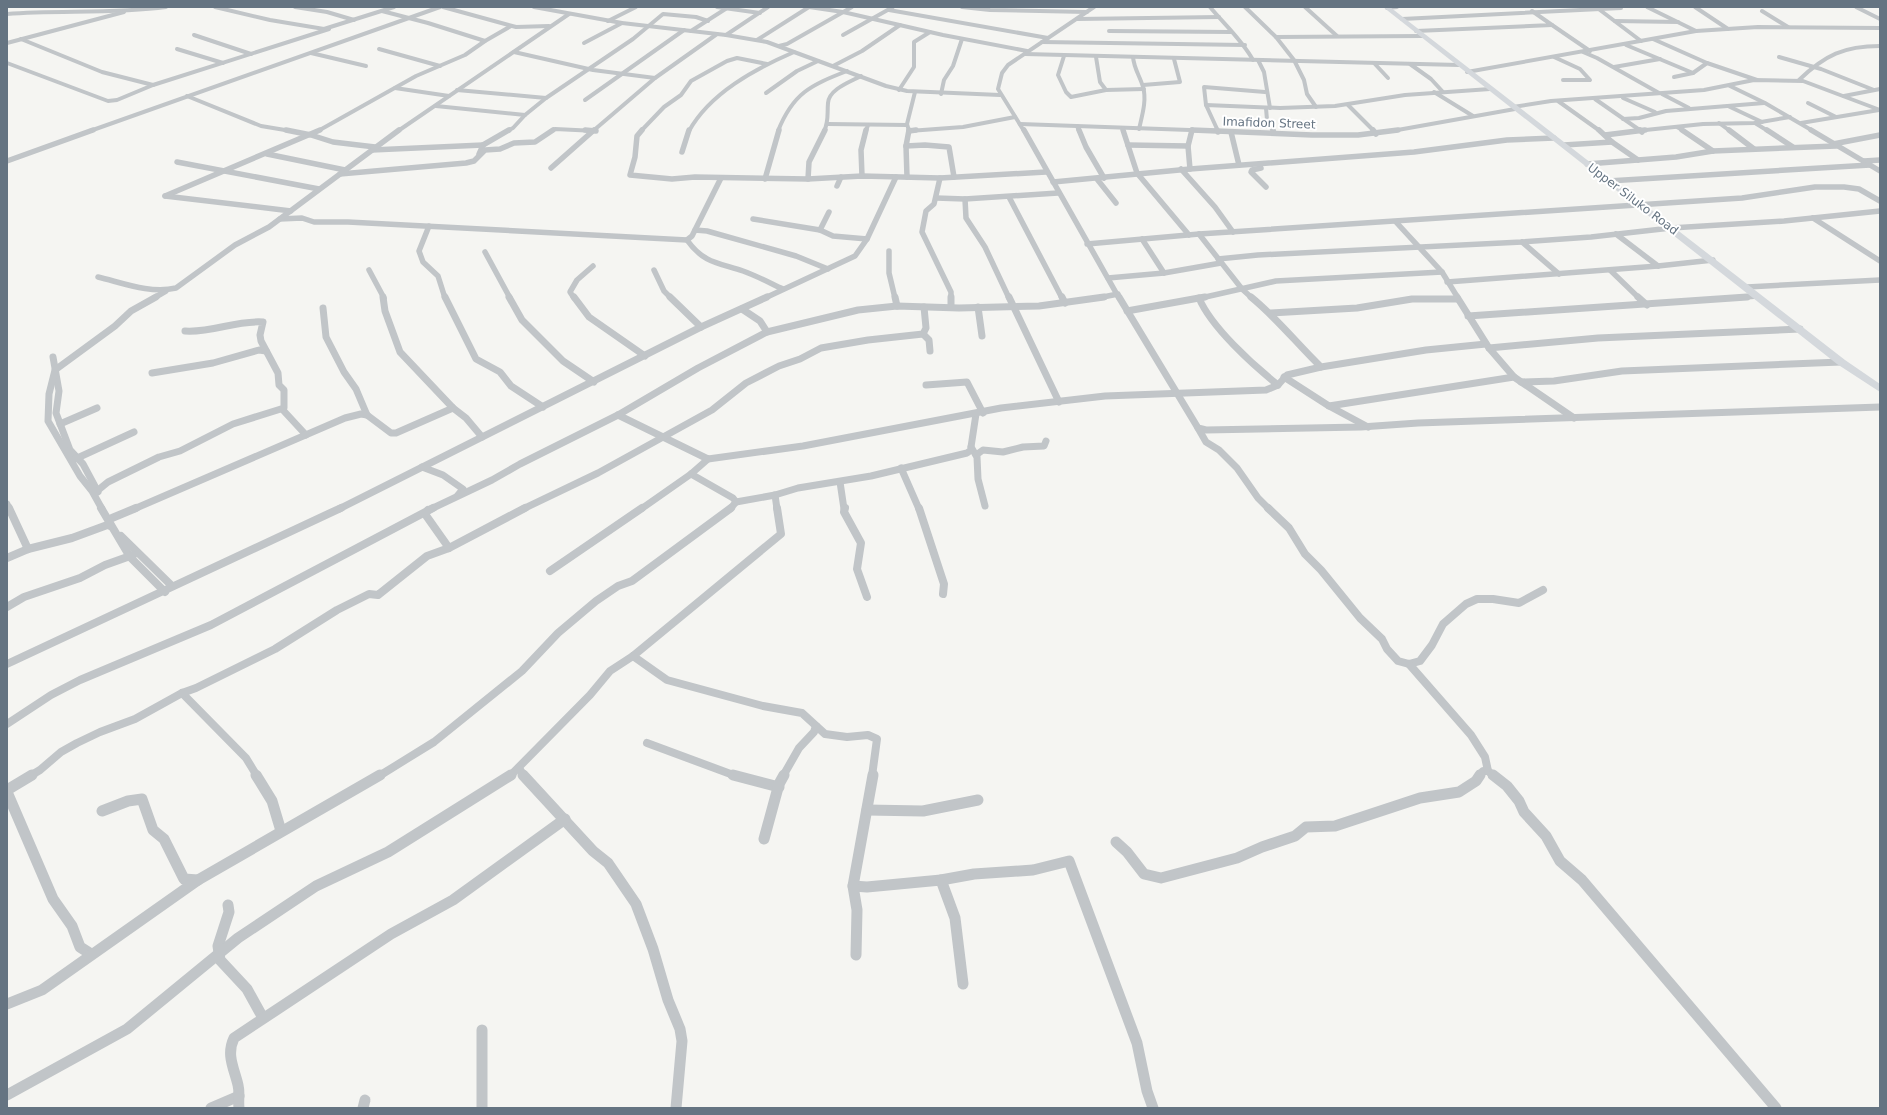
<svg xmlns="http://www.w3.org/2000/svg" width="1887" height="1115" font-family="'DejaVu Sans',sans-serif">
<style>
.lines{fill:none;stroke-linecap:round;stroke-linejoin:round}
.street-far4{stroke:#c1c5c8;stroke-width:4}
.street-far3{stroke:#c1c5c8;stroke-width:5.5}
.street-far2{stroke:#c1c5c8;stroke-width:7}
.street-far1{stroke:#c1c5c8;stroke-width:8}
.street{stroke:#c1c5c8;stroke-width:11}
.primary{fill:#d4d8dc;fill-rule:evenodd}
.labels{text-anchor:middle;dominant-baseline:central;stroke-width:4;stroke-linejoin:round;paint-order:stroke}
.far-street-label{font-size:12px;fill:#657482;stroke:#fff}
</style>
<rect width="100%" height="100%" fill="#f5f5f2"/>
<g class="lines">
<g class="street-far4">
<path d="M215,7L270,20L324,29L394,7"/>
<path d="M295,7L327,12L354,20"/>
<path d="M443,7L516,27L549,26"/>
<path d="M534,7L622,23L726,35L767,42L886,86L907,91L1000,95"/>
<path d="M717,7L760,13"/>
<path d="M809,7L843,12L943,35L1027,51"/>
<path d="M962,7L990,10L1087,12"/>
<path d="M1210,7C1225,25 1242,40 1253,60"/>
<path d="M1245,7L1276,37L1294,60L1304,80L1307,94L1316,107"/>
<path d="M1305,7L1337,36"/>
<path d="M1596,7L1641,41"/>
<path d="M1647,7L1696,31"/>
<path d="M1695,7L1728,29"/>
<path d="M1856,7L1880,19"/>
<path d="M1387,8L1397,7"/>
<path d="M889,10L1048,38"/>
<path d="M1762,11L1788,27"/>
<path d="M7,14C60,10 114,14 166,7"/>
<path d="M1077,19L1219,17"/>
<path d="M1402,19L1621,8"/>
<path d="M608,21L636,7"/>
<path d="M1615,21L1678,22"/>
<path d="M1552,25L1590,51"/>
<path d="M691,31L727,8"/>
<path d="M1109,31L1231,32"/>
<path d="M1416,31L1552,25L1532,11"/>
<path d="M194,35L251,54"/>
<path d="M726,35L768,7"/>
<path d="M843,35L893,7"/>
<path d="M1276,37L1422,36"/>
<path d="M21,39L102,72L153,85"/>
<path d="M1653,39L1707,63L1757,80"/>
<path d="M757,40L809,7"/>
<path d="M485,41L511,26"/>
<path d="M1042,42L1245,45"/>
<path d="M7,43L124,12"/>
<path d="M584,43L622,23"/>
<path d="M1626,45L1693,73"/>
<path d="M779,46L787,44L852,7"/>
<path d="M177,49L223,63"/>
<path d="M379,49L440,66"/>
<path d="M514,52L593,70L655,78"/>
<path d="M1583,52L1597,58L1659,93"/>
<path d="M311,53L366,66"/>
<path d="M1025,54L1459,65"/>
<path d="M1064,56L1058,75L1066,92L1071,97L1106,90L1144,89"/>
<path d="M1096,57L1100,82L1106,90"/>
<path d="M1133,57C1134,69 1140,76 1143,87C1147,100 1142,116 1139,129"/>
<path d="M1554,57L1580,69L1590,80H1563"/>
<path d="M1779,57L1821,69L1874,90"/>
<path d="M1258,60L1264,72L1270,108"/>
<path d="M7,63L108,101L117,100L153,85L329,29"/>
<path d="M1374,63L1388,78"/>
<path d="M1410,64L1431,79L1443,92"/>
<path d="M833,66L862,51L900,25"/>
<path d="M1614,67L1660,59"/>
<path d="M1467,72L1696,31L1758,27L1880,28"/>
<path d="M1674,77L1693,73L1707,63"/>
<path d="M1799,80C1825,55 1844,46 1880,46"/>
<path d="M1143,85L1180,82L1174,59"/>
<path d="M1730,86L1765,103L1813,131"/>
<path d="M395,88L449,96"/>
<path d="M457,90L546,98"/>
<path d="M899,90L914,67V42L930,32"/>
<path d="M1434,92L1473,116"/>
<path d="M766,93L797,71L818,61"/>
<path d="M941,94L944,80L953,66L962,39"/>
<path d="M1662,94L1689,108"/>
<path d="M187,96L261,126L291,131"/>
<path d="M1844,96L1880,89"/>
<path d="M1623,98L1655,112"/>
<path d="M1595,99L1641,131"/>
<path d="M585,100L684,30"/>
<path d="M1558,101L1600,131"/>
<path d="M1808,103L1836,117"/>
<path d="M1206,105L1204,87L1265,92"/>
<path d="M1348,105L1374,131"/>
<path d="M436,106L525,115"/>
<path d="M1728,106L1762,122"/>
<path d="M1513,107L1551,101L1704,90L1754,80L1803,81L1880,110"/>
<path d="M1266,108L1267,120L1273,131"/>
<path d="M1623,119L1639,118L1666,111L1764,103"/>
<path d="M1719,123L1730,131"/>
<path d="M1755,123L1768,131"/>
<path d="M1801,123L1879,110"/>
<path d="M828,124L907,125"/>
<path d="M1020,124L1218,131"/>
<path d="M1077,126L1079,131"/>
<path d="M1677,127L1684,131"/>
<path d="M1123,128V131"/>
<path d="M90,131L440,7"/>
<path d="M318,131L416,76L465,55L485,41L428,23L382,11"/>
<path d="M398,131L569,14"/>
<path d="M507,131L513,128L525,115L546,98L633,39L663,14L696,17L708,21"/>
<path d="M551,131L555,129L596,131"/>
<path d="M593,131L655,78L717,34"/>
<path d="M641,131L664,107L681,95L691,81L727,61L737,58L767,64"/>
<path d="M689,131C710,93 755,69 794,52"/>
<path d="M778,131C793,93 811,85 847,71"/>
<path d="M824,131C829,122 827,114 828,103C829,89 850,82 861,76"/>
<path d="M866,131L868,125"/>
<path d="M909,131L963,127L1015,117"/>
<path d="M909,131L907,124L915,92"/>
<path d="M1024,131L998,89L1002,73L1008,65L1094,7"/>
<path d="M1192,131V130"/>
<path d="M1218,131L1206,105L1280,108L1335,106L1405,95L1490,89"/>
<path d="M1392,131L1515,109"/>
<path d="M1636,131L1703,124L1755,123L1790,117"/>
</g>
<g class="street-far3">
<path d="M286,130L311,135L333,142L375,147"/>
<path d="M585,130L596,131"/>
<path d="M642,130L637,136L635,157L630,175L672,179L695,177L808,179L862,176L940,178L1046,172"/>
<path d="M1024,130L1119,298"/>
<path d="M1079,130L1086,147L1104,178"/>
<path d="M1123,130L1137,173L1189,235"/>
<path d="M1192,130L1312,135H1358L1398,130"/>
<path d="M1217,130L1218,132"/>
<path d="M1273,130L1274,133"/>
<path d="M1373,130L1376,134"/>
<path d="M1640,130L1642,132"/>
<path d="M1682,130L1713,151"/>
<path d="M1729,130L1754,149"/>
<path d="M1767,130L1793,147"/>
<path d="M1811,130L1880,171"/>
<path d="M909,131L916,130"/>
<path d="M1231,132L1239,165"/>
<path d="M1605,135L1645,130"/>
<path d="M1612,142L1638,160"/>
<path d="M1833,144L1880,135"/>
<path d="M1128,145L1188,146"/>
<path d="M1564,145L1612,142L1599,130"/>
<path d="M906,146L925,145L949,147L954,177"/>
<path d="M372,150L483,145"/>
<path d="M682,152L689,130"/>
<path d="M267,154L345,170"/>
<path d="M479,154L483,145L509,130"/>
<path d="M7,161L93,130"/>
<path d="M1864,161L1880,160"/>
<path d="M177,162L319,189"/>
<path d="M1587,164L1676,157L1713,151L1836,146"/>
<path d="M551,168L594,130"/>
<path d="M1261,168L1252,170L1251,172L1266,187"/>
<path d="M1181,169L1215,207L1233,232"/>
<path d="M1190,169L1188,146L1192,130"/>
<path d="M340,174L466,163L474,161L485,150L500,149L514,143L535,142L553,130"/>
<path d="M862,176L861,150L866,130"/>
<path d="M907,177L906,146L909,130"/>
<path d="M940,178L934,204L926,211L922,232L951,292V298"/>
<path d="M765,179L779,130"/>
<path d="M808,179L809,162L825,130"/>
<path d="M1097,179L1116,203"/>
<path d="M1608,181L1870,165"/>
<path d="M1053,182L1190,169L1414,152L1507,140L1554,138"/>
<path d="M837,186L841,177"/>
<path d="M165,196L320,130"/>
<path d="M165,196L291,211"/>
<path d="M1009,197L1062,298"/>
<path d="M936,198L965,199L1058,193"/>
<path d="M965,199L966,218L985,247L1009,298"/>
<path d="M1813,218L1880,261"/>
<path d="M280,219L302,218L314,222H348L687,240C703,263 719,263 743,271C757,276 770,283 783,289"/>
<path d="M753,219L820,230L833,236L867,239"/>
<path d="M1396,222L1442,272L1458,298"/>
<path d="M429,226L419,251L423,262L438,276L445,298"/>
<path d="M695,230L707,231L796,256L828,269"/>
<path d="M820,230L829,212"/>
<path d="M1199,234L1242,289L1252,298"/>
<path d="M1616,234L1658,266"/>
<path d="M1142,239L1164,273"/>
<path d="M687,240L692,236L721,178"/>
<path d="M1522,242L1559,274"/>
<path d="M1087,244L1199,234L1742,198L1815,187H1844L1859,189L1880,201"/>
<path d="M889,251V273L895,298"/>
<path d="M485,252L510,298"/>
<path d="M1218,259L1258,255L1522,242L1591,237L1671,228L1784,221L1880,211"/>
<path d="M369,270L384,298"/>
<path d="M654,270L664,291L671,298"/>
<path d="M1610,270L1639,298"/>
<path d="M98,277C123,283 150,294 176,288L235,245L269,227L399,130"/>
<path d="M1108,278L1164,273L1221,263"/>
<path d="M1447,282L1658,266L1713,260"/>
<path d="M1747,287L1880,280"/>
<path d="M154,298L166,291"/>
<path d="M574,298L570,292L577,280L593,266"/>
<path d="M765,298L855,256L867,239L896,177"/>
<path d="M1098,298L1118,294"/>
<path d="M1201,298L1276,281L1442,272"/>
<path d="M1733,298L1757,296"/>
</g>
<g class="street-far2">
<path d="M383,297L385,311L400,352L453,408L466,418L482,437"/>
<path d="M445,297L476,359L500,372L511,386L543,407"/>
<path d="M509,297L522,320L563,361L594,382"/>
<path d="M574,297L589,317L645,356"/>
<path d="M670,297L701,327"/>
<path d="M895,297L897,306"/>
<path d="M951,297V307"/>
<path d="M1009,297L1059,402"/>
<path d="M1062,297L1065,303"/>
<path d="M1119,297L1198,428L1206,430L1361,427L1418,423L1880,407"/>
<path d="M1205,297L1199,298C1211,327 1253,365 1278,385"/>
<path d="M1251,297C1277,318 1297,344 1321,367L1426,350L1486,344"/>
<path d="M1457,297L1489,348L1514,377"/>
<path d="M1638,297L1647,305"/>
<path d="M978,307L982,336"/>
<path d="M323,308L326,337L344,372L356,389L367,415L391,433H396L453,408"/>
<path d="M742,309L760,321L767,332"/>
<path d="M1127,311L1199,298"/>
<path d="M1271,313L1357,308L1412,299H1457"/>
<path d="M1468,316L1747,297"/>
<path d="M923,334L929,340L930,351"/>
<path d="M1489,348L1598,338L1800,329"/>
<path d="M53,357L59,391L56,413L70,450L83,464L98,492"/>
<path d="M152,373L213,363L259,350L266,351"/>
<path d="M1284,377L1329,406L1368,427"/>
<path d="M1521,382L1554,381L1622,371L1841,362"/>
<path d="M926,385L967,382L983,413"/>
<path d="M1329,406L1514,377L1574,418"/>
<path d="M282,409L306,435"/>
<path d="M976,414L971,447L977,457L978,479L985,506"/>
<path d="M618,415L708,459L803,446L1001,408L1105,396L1266,390L1278,385L1287,375L1321,367"/>
<path d="M60,424L97,408"/>
<path d="M1198,428L1206,442L1219,450L1237,468L1258,498L1269,509"/>
<path d="M976,455L983,450L1003,452L1023,447L1044,446L1046,441"/>
<path d="M73,460L134,432"/>
<path d="M422,467L443,475L463,489L458,495"/>
<path d="M901,468L919,509"/>
<path d="M691,474L733,498L736,502L730,509"/>
<path d="M840,482L844,509"/>
<path d="M97,491L108,482L159,457L180,451L233,424L284,408V390L279,385L278,373L261,341L260,335L263,322C236,320 212,333 185,331"/>
<path d="M775,495L777,509"/>
<path d="M736,502L775,495L798,488L871,476L967,453L971,450V447"/>
<path d="M7,504L9,509"/>
<path d="M102,509L92,491L80,476L48,421L49,394L55,370L115,326L131,311L156,297"/>
<path d="M134,509L345,418L361,414L367,415"/>
<path d="M339,509L701,327L767,297"/>
<path d="M431,509L492,480L520,464L618,415L698,368L767,332L858,310L897,306L959,308L1039,306L1104,297"/>
<path d="M523,509L598,473L712,410L746,383L779,366L800,359L821,348L868,340L923,334L926,328L924,307"/>
<path d="M641,509L691,474L708,459"/>
</g>
<g class="street-far1">
<path d="M9,508L28,549"/>
<path d="M101,508L130,557L165,592"/>
<path d="M845,508L844,512L861,543L857,569L867,597"/>
<path d="M919,508L944,584L943,594"/>
<path d="M1268,508L1289,528L1305,554L1321,570L1360,618L1382,639L1387,649L1398,661L1409,664L1420,661L1432,645L1443,624L1466,604L1477,599H1493L1519,603L1543,590"/>
<path d="M428,510L425,514L449,548"/>
<path d="M112,518L136,508"/>
<path d="M121,536L172,586"/>
<path d="M7,558L28,549L72,538L110,524L108,525L110,526"/>
<path d="M550,571L642,508"/>
<path d="M7,607L24,597L80,578L105,565L133,555"/>
<path d="M633,656L667,680L763,706L802,713L825,734L847,737L868,735L877,739L872,776"/>
<path d="M7,664L341,508"/>
<path d="M1409,664L1471,735L1485,757L1488,771"/>
<path d="M182,693L246,758L257,776"/>
<path d="M7,724L51,695L80,680L211,625L433,508"/>
<path d="M647,743L736,776"/>
<path d="M519,768L524,776"/>
<path d="M30,776L40,770L61,752L77,743L100,732L135,719L182,693L196,688L275,649L337,610L369,594L378,595L427,556L449,548L525,508"/>
<path d="M379,776L434,742L522,671L558,633L596,601L618,586L632,581L731,508"/>
<path d="M510,776L590,695L610,671L633,656L781,534L777,508"/>
<path d="M783,776L799,748L814,732L816,726"/>
<path d="M1479,776L1483,771H1488L1494,776"/>
</g>
<g class="street">
<path d="M256,775L272,801L281,831"/>
<path d="M523,775L593,851L608,863L636,904L653,949L668,1000L680,1029L682,1041L676,1108"/>
<path d="M733,775L779,787"/>
<path d="M873,775L853,886L867,887L941,880L955,918L963,984"/>
<path d="M1493,775L1507,786L1519,801L1524,812L1546,836L1560,861L1582,880L1776,1108"/>
<path d="M7,790L32,775"/>
<path d="M7,792L53,899L72,926L80,947L91,954"/>
<path d="M867,810L923,811L978,800"/>
<path d="M102,811L128,801L142,799L153,830L164,839L184,879L198,880"/>
<path d="M764,839L779,784L784,775"/>
<path d="M1116,842L1127,852L1144,874L1161,878L1237,858L1262,847L1295,836L1306,827L1335,826L1420,798L1459,792L1476,781L1480,775"/>
<path d="M941,880L974,874L1033,870L1069,861L1137,1043L1147,1091L1153,1108"/>
<path d="M853,886L857,910L856,955"/>
<path d="M228,905L229,912L218,946L220,960L247,989L263,1018"/>
<path d="M7,1004L42,990L198,880L380,775"/>
<path d="M482,1030V1108"/>
<path d="M7,1095L127,1029L238,938L316,886L388,852L511,775"/>
<path d="M211,1108L239,1096"/>
<path d="M239,1108C238,1100 240,1093 238,1085C234,1068 226,1055 234,1038L391,934L453,900L565,819"/>
<path d="M363,1108L365,1100"/>
</g>
<path class="primary" d="M1383,7H1390L1845,360L1880,384V392L1837,364Z"/>
</g>
<g class="labels">
<g class="far-street-label">
<text transform="translate(1269 123) rotate(2)">Imafidon Street</text>
<text transform="translate(1633 199) rotate(37)">Upper Siluko Road</text>
</g>
</g>
<rect width="1887" height="1115" fill="none" stroke="#657482" stroke-width="16"/>
</svg>
